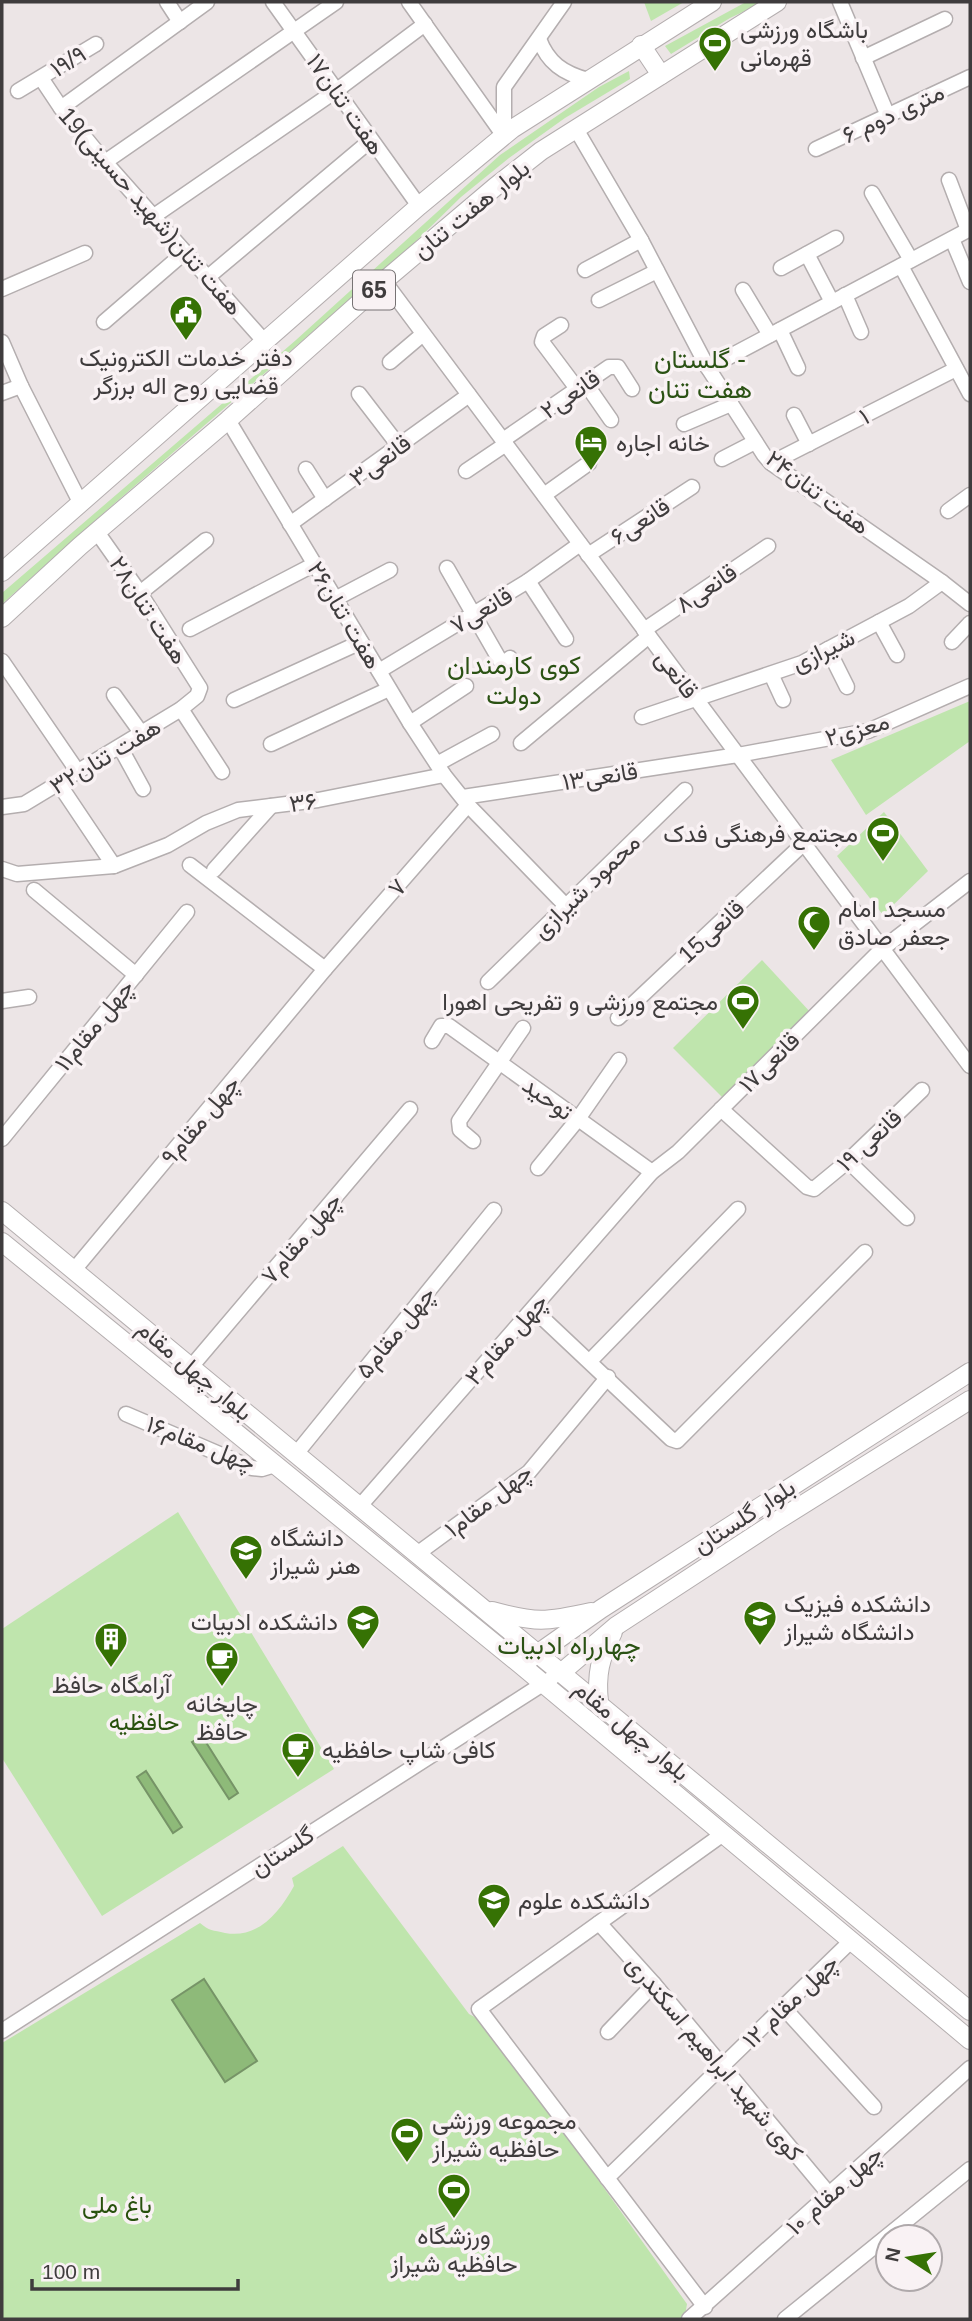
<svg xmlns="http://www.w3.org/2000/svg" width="972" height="2321" font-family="Arial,Vazirmatn,sans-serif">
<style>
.green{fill:#bfe5ad}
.water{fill:#8eba79;stroke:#769467;stroke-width:2}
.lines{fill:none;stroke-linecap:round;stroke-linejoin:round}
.minor-casing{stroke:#b4aeaf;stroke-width:17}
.major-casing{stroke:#b4aeaf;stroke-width:20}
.minor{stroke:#fff;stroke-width:14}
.major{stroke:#fff;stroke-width:18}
.labels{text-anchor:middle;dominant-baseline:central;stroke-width:7;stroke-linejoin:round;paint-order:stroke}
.shield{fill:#f9f2f4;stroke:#777374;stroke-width:2}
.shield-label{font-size:23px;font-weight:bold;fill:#3f3c3d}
.poi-label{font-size:24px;fill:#3f3c3d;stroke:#f9f2f4;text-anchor:start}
.street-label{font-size:24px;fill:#3f3c3d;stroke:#f9f2f4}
.park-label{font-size:24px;fill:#28510d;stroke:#f9f2f4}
.neighbourhood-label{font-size:26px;fill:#2b5214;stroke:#f9f2f4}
</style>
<rect width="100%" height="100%" fill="#ece5e6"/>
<g class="green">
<path d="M644,2H684L651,21Z"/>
<path d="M746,2H764L730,18L671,54L665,46Z"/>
<path d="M629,71L630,79L565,118L509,158L461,197L408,249L115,503L2,604V593L296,340L500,155L599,87Z"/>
<path d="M970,701V741L866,815L831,760Z"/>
<path d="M884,812L928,871L883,915L837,856Z"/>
<path d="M762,960L812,1014L726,1101L673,1048Z"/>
<path d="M178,1512L334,1769L102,1916L2,1758V1629Z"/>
<path d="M343,1846L469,2014L486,2023L687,2304L685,2316L681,2319H2V2043L200,1923C209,1931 213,1930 225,1933C258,1939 279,1913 294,1886L292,1878Z"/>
</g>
<g class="water">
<path d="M202,1736L238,1793L229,1799L192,1742Z"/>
<path d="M146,1771L182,1827L173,1833L137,1777Z"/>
<path d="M204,1979L257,2061L225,2082L172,2000Z"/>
</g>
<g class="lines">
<defs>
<g id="minor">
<path d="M167,2L180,22"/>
<path d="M273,2L419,206"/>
<path d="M409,2L504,136"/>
<path d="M840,2L888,116"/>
<path d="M539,39C548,63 563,73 588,80"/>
<path d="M863,58L945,19"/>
<path d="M41,78L61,108L105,162L264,341"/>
<path d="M18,91L96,44"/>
<path d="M61,108L207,2"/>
<path d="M576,129L641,240L708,368L764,455L771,463L942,582L970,604"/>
<path d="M504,136V87L564,2"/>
<path d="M816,149L970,77"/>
<path d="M105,162L336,2"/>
<path d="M949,180L968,230"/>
<path d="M872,193L911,260"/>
<path d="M154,216L337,90L425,24"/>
<path d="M952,239L970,282"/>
<path d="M807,254L832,302"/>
<path d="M901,266L970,394"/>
<path d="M781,268L836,238"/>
<path d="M585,270L641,240"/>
<path d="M208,277L371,140"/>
<path d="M384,281L970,1066"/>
<path d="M2,289L85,253"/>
<path d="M743,290L770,335"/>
<path d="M845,295L861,332"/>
<path d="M599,300L657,271"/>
<path d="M104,322L185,252"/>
<path d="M561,325L544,336L542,342L578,390"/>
<path d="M780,330L798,368"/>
<path d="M2,342L21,386L80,502"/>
<path d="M390,362L423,334"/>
<path d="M708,368L970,229"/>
<path d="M586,384L611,420"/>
<path d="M2,393L21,386"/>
<path d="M359,394L399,446"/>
<path d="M794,415L809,444"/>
<path d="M228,420L410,723L444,775L468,805L565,905"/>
<path d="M684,424L731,404"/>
<path d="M503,440L609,367H618L632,389"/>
<path d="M722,459L755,442"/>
<path d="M771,463L956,369"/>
<path d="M306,469L325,499"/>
<path d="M466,471L506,444"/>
<path d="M544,495L589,463"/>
<path d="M948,511L970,495"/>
<path d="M290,524L469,395"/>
<path d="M588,555L692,487"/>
<path d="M447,568L502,664L510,658"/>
<path d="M528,581L566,639"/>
<path d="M140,593L206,540"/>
<path d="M335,599L390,570"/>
<path d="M879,622L897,655"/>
<path d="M190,629L315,564"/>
<path d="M644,630L768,546"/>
<path d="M952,642L970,623"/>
<path d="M828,649L847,687"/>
<path d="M2,661L78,772"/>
<path d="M379,671L528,581L580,544"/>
<path d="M771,674L783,700"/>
<path d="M114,695L142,734"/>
<path d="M234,700L361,642"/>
<path d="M181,709L222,772"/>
<path d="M642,717L802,663L909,606L942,582"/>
<path d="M410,723L466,686"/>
<path d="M521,743L649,636"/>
<path d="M271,744L389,689"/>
<path d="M120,747L143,789"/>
<path d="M437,764L492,734"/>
<path d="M59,784L114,866"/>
<path d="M463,797L738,755L868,731L970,686"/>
<path d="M2,807L24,804L181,709L197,696L200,688L140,593L97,532"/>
<path d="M190,865L325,969"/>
<path d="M2,869L17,874L114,866L168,845L206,823L238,810L318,800L444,775"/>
<path d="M214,870L271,806"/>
<path d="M34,890L136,975"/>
<path d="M488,982L685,790"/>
<path d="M2,1001L29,997"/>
<path d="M618,1018L804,843"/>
<path d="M432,1041L441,1026H449L652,1172"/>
<path d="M721,1109L807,1187L814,1189L848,1161L922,1090"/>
<path d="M2,1139L187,912"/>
<path d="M473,1141L460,1130L459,1121L523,1028"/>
<path d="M848,1161L907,1218"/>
<path d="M538,1168L578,1119L619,1060"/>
<path d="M74,1270L325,969L468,805"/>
<path d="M533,1309L671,1439L677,1441L865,1252"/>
<path d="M590,1361L738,1209"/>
<path d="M191,1367L410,1109"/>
<path d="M126,1414L252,1468L262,1469L275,1465"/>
<path d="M296,1454L494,1210"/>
<path d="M360,1506L652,1172L678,1152L882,949L970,881"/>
<path d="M417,1554L529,1472L608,1377"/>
<path d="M599,1923L654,1984L829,2194"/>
<path d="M783,2007L874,2107"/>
<path d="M2,2031L552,1678"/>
<path d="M608,2032L654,1984"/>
<path d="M607,2178L851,1941"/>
<path d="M705,2307L479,2009L723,1834"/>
<path d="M689,2319L970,2068"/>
<path d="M785,2319L970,2169"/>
</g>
<g id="major">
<path d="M641,45L661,75"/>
<path d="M2,572L419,206L512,129L712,2"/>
<path d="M2,618L80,546L228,420L384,281L495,187L541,151L777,2"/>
<path d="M2,1211L970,2011"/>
<path d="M2,1242L521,1665L970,2040"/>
<path d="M492,1611C536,1623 546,1622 591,1612"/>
<path d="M530,1659L601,1609L970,1372"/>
<path d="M562,1672L616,1626L775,1522L970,1400"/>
<path d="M599,1703C596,1673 600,1659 613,1632"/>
</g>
</defs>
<use href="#minor" class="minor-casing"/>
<use href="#major" class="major-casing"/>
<use href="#minor" class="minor"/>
<use href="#major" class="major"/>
</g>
<defs>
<symbol id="stadium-pin" viewBox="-11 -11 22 30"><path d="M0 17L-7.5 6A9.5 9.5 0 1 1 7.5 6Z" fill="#367204" stroke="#f9f2f4"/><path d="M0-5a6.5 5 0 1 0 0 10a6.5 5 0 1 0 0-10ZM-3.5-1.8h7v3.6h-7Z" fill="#fff"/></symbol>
<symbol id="civic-pin" viewBox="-11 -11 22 30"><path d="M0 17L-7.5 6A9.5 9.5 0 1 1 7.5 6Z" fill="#367204" stroke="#f9f2f4"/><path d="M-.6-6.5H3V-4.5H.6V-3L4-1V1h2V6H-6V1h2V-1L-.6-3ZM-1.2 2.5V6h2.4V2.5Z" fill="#fff"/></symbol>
<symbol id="hotel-pin" viewBox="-11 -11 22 30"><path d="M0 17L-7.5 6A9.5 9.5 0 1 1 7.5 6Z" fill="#367204" stroke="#f9f2f4"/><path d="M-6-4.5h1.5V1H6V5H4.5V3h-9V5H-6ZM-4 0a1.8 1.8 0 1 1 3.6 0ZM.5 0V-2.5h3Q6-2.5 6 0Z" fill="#fff"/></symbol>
<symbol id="mosque-pin" viewBox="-11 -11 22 30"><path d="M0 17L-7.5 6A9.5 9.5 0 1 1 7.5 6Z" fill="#367204" stroke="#f9f2f4"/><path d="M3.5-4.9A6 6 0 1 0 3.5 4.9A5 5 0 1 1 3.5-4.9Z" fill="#fff"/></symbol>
<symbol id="university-pin" viewBox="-11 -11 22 30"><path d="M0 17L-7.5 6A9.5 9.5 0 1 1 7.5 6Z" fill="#367204" stroke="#f9f2f4"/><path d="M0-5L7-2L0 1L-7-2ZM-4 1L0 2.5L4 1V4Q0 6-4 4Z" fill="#fff"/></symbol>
<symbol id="building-pin" viewBox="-11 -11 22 30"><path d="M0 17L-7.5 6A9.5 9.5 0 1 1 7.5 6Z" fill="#367204" stroke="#f9f2f4"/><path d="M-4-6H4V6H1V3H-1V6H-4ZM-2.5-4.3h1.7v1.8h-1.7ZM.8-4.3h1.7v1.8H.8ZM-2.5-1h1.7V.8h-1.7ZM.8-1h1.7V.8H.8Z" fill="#fff"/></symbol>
<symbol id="cafe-pin" viewBox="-11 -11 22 30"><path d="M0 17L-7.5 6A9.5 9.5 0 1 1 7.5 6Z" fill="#367204" stroke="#f9f2f4"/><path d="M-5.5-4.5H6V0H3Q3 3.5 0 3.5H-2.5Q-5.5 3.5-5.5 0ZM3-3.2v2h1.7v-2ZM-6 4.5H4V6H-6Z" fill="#fff"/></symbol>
</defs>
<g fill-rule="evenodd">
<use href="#stadium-pin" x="696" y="24" width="38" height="52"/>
<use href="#civic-pin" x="167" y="293" width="38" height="52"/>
<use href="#hotel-pin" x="572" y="423" width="38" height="52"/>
<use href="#stadium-pin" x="864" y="814" width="38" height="52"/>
<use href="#mosque-pin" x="795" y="903" width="38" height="52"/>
<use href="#stadium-pin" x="724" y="982" width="38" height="52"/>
<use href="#university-pin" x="227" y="1532" width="38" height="52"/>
<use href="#university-pin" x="741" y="1598" width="38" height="52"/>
<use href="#university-pin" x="344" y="1602" width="38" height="52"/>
<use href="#building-pin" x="92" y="1620" width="38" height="52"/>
<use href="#cafe-pin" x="203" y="1639" width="38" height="52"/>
<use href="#cafe-pin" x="279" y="1730" width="38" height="52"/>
<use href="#university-pin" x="475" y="1881" width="38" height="52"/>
<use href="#stadium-pin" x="388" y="2115" width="38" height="52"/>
<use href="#stadium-pin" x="435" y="2171" width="38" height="52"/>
</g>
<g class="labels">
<rect class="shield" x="353" y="270.5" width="42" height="39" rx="5"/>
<g class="shield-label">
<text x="374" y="290">65</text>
</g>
<g class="poi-label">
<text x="740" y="29">باشگاه ورزشی<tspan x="740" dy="28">قهرمانی</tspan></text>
<text x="186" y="357" text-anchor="middle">دفتر خدمات الکترونیک<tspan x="186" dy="28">قضایی روح اله برزگر</tspan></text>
<text x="616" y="442">خانه اجاره</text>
<text x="858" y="833" text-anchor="end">مجتمع فرهنگی فدک</text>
<text x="838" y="908">مسجد امام<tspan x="838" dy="28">جعفر صادق</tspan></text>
<text x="718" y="1001" text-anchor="end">مجتمع ورزشی و تفریحی اهورا</text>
<text x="270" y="1537">دانشگاه<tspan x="270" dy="28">هنر شيراز</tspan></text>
<text x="784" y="1603">دانشکده فیزیک<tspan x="784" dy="28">دانشگاه شیراز</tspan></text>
<text x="338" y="1621" text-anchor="end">دانشکده ادبیات</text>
<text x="111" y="1684" text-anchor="middle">آرامگاه حافظ</text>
<text x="222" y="1703" text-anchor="middle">چایخانه<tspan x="222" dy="28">حافظ</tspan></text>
<text x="322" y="1749">کافی شاپ حافظیه</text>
<text x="518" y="1900">دانشکده علوم</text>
<text x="432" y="2120">مجموعه ورزشی<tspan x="432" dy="28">حافظیه شیراز</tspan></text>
<text x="454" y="2235" text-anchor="middle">ورزشگاه<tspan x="454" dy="28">حافظیه شیراز</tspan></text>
</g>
<g class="street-label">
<text transform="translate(68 61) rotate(-32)">۱۹/۹</text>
<text transform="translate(346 104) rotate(55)">هفت تنان۱۷</text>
<text transform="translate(893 113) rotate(-25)">۶ متری دوم</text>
<text transform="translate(471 209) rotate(-39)">بلوار هفت تنان</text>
<text transform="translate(151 211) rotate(49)">19هفت تنان(شهید حسینی)</text>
<text transform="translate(570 394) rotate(-35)">۲قانعی</text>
<text transform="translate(864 416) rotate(-27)">۱</text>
<text transform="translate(380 460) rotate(-36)">۳قانعی</text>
<text transform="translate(818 492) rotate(37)">هفت تنان۲۴</text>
<text transform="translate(640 521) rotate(-33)">۶قانعی</text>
<text transform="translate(706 588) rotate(-34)">۸قانعی</text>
<text transform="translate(149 610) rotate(57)">هفت تنان۲۸</text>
<text transform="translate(481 610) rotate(-31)">۷قانعی</text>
<text transform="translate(345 615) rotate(59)">هفت تنان۲۶</text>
<text transform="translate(823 650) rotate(-26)">شیرازی</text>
<text transform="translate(677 674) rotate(53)">قانعی</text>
<text transform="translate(857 729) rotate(-16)">۲معزی</text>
<text transform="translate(105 756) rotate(-31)">هفت تنان۳۲</text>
<text transform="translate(600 776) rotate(-9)">۱۳قانعی</text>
<text transform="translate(303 802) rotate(-8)">۳۶</text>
<text transform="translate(586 886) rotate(-44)">محمود شیرازی</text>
<text transform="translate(397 887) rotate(-49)">۷</text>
<text transform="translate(711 931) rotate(-43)">15قانعی</text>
<text transform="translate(94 1025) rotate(-51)">چهل مقام۱۱</text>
<text transform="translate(769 1062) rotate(-45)">۱۷قانعی</text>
<text transform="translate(548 1098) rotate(36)">توحید</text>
<text transform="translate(200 1120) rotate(-50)">چهل مقام۹</text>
<text transform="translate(869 1140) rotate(-43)">قانعی ۱۹</text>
<text transform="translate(301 1238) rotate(-50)">چهل مقام۷</text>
<text transform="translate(395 1332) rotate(-51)">چهل مقام۵</text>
<text transform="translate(506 1339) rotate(-49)">چهل مقام۳</text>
<text transform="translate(195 1370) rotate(40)">بلوار چهل مقام</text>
<text transform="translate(201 1443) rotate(21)">چهل مقام۱۶</text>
<text transform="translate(488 1500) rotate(-38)">چهل مقام۱</text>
<text transform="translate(744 1516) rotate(-33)">بلوار گلستان</text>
<text transform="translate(632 1730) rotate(40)">بلوار چهل مقام</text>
<text transform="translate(282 1851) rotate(-33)">گلستان</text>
<text transform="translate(790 2001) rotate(-44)">چهل مقام ۱۲</text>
<text transform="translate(715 2058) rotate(50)">کوی شهید ابراهیم اسکندری</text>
<text transform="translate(834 2190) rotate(-42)">چهل مقام ۱۰</text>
</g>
<g class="park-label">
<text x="144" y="1721">حافظیه</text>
<text x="117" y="2204">باغ ملی</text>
</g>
<g class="neighbourhood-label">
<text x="700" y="359">گلستان -<tspan x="700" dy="30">هفت تنان</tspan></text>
<text x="514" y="665">کوی کارمندان<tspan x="514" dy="30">دولت</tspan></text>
<text x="569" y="1645">چهارراه ادبیات</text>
</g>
</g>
<rect width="972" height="2321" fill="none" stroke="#3f3c3d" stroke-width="7"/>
<g transform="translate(909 2258) rotate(282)"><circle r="33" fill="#f9f2f4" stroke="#afa9ab" stroke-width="2"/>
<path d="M0-5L12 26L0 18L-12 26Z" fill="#367204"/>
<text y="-10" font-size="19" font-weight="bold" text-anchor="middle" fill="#3f3c3d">N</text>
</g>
<path d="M32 2279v10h206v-10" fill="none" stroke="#3f3c3d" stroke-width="3.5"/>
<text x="42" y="2279" font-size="21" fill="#3f3c3d" stroke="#f9f2f4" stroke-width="5" paint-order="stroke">100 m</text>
</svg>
